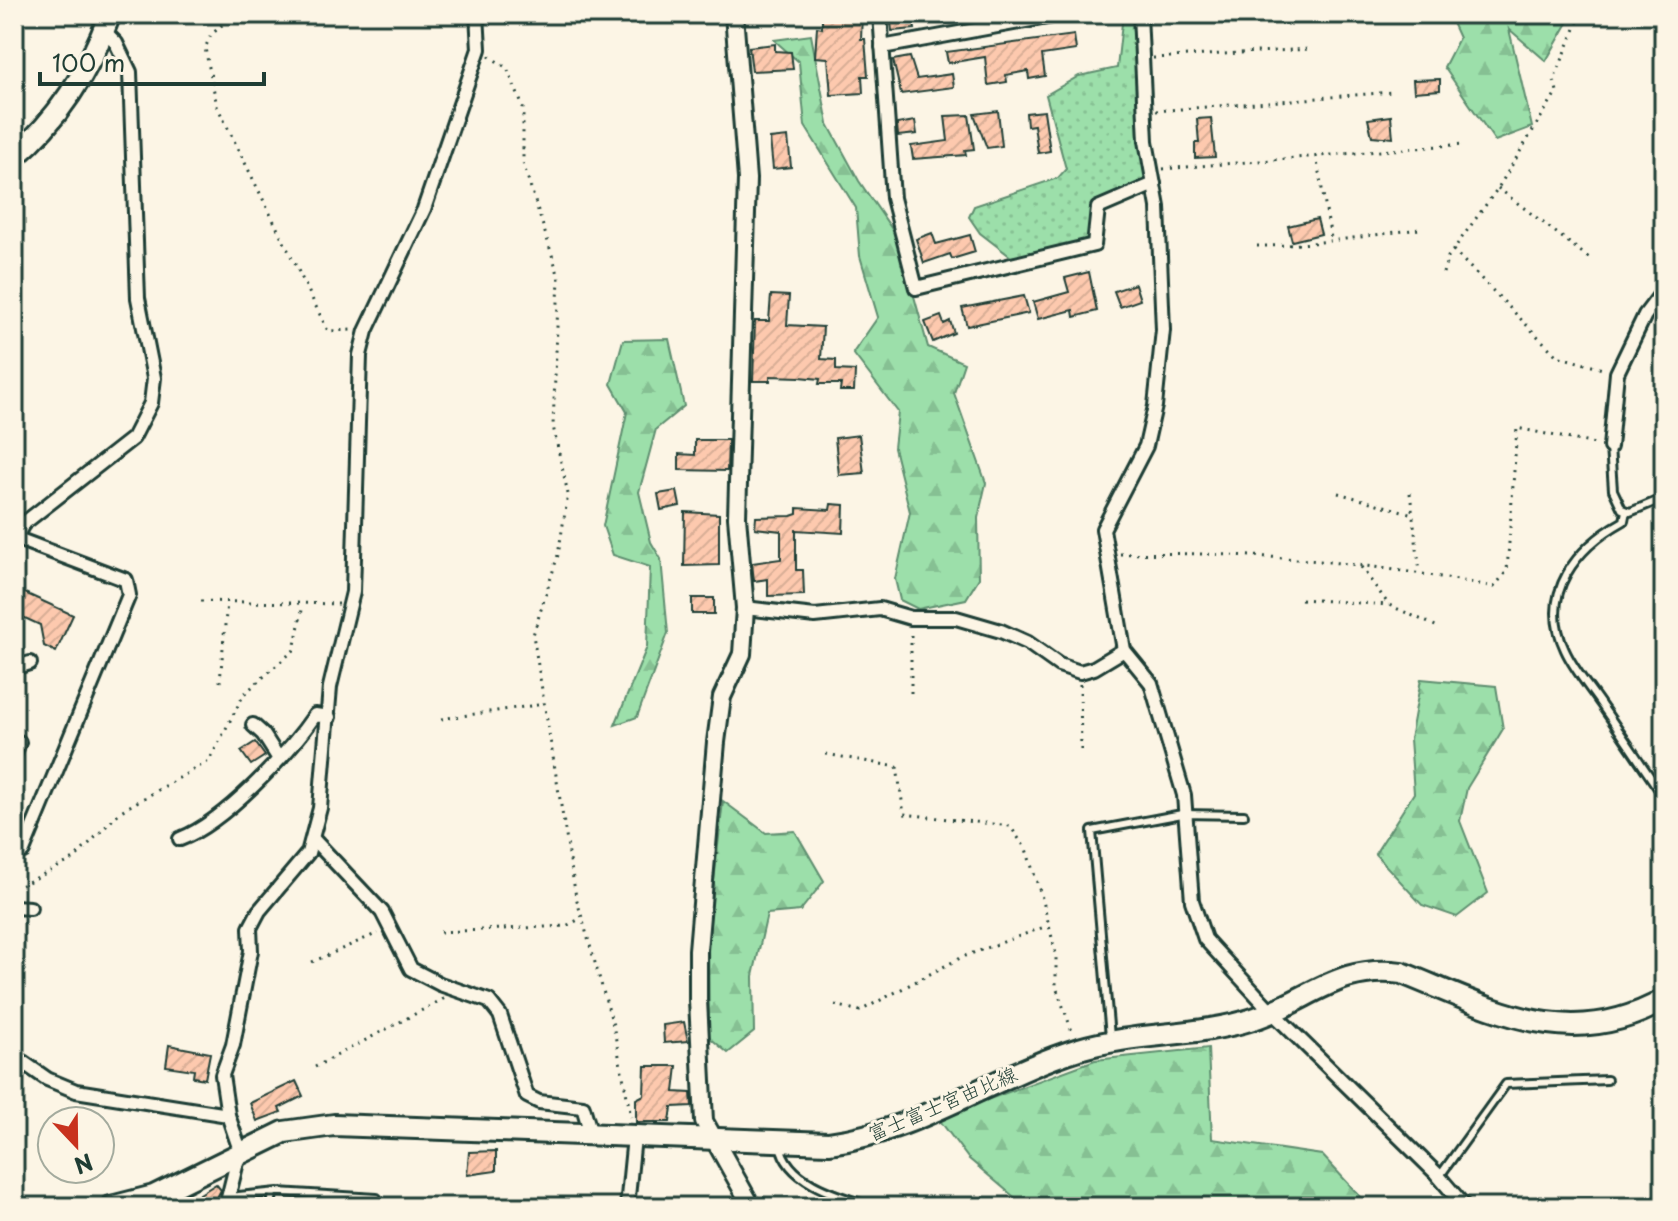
<svg xmlns="http://www.w3.org/2000/svg" width="1678" height="1221" font-family="'Playpen Sans','Klee One',sans-serif">
<style>
.grass{fill:url(#grass-dots);stroke:#5e8e6f;stroke-width:2}
.forest{fill:url(#forest-firs);stroke:#5e8e6f;stroke-width:2}
.building{fill:url(#building-hatch);stroke:#1f3d34;stroke-width:2}
.lines{fill:none;stroke-linecap:round;stroke-linejoin:round}
.service-casing{stroke:#1f3d34;stroke-width:12}
.minor-casing{stroke:#1f3d34;stroke-width:18}
.tertiary-casing{stroke:#1f3d34;stroke-width:22}
.primary-casing{stroke:#1f3d34;stroke-width:26}
.path{stroke:#1f3d34;stroke-width:3;stroke-dasharray:2 6;stroke-linecap:butt}
.service{stroke:#fcf5e5;stroke-width:6}
.minor{stroke:#fcf5e5;stroke-width:12}
.tertiary{stroke:#fcf5e5;stroke-width:16}
.primary{stroke:#fcf5e5;stroke-width:20}
.labels{text-anchor:middle;dominant-baseline:central;stroke-width:6;stroke-linejoin:round;paint-order:stroke}
.street-label{font-size:20px;fill:#1f3d34;stroke:#fcf5e5}
</style>
<defs>
<pattern id="grass-dots" width="8" height="8" patternUnits="userSpaceOnUse" patternTransform="scale(2)"><rect width="8" height="8" fill="#9cdfaa"/><path d="M2 2h.1M6 6h.1" fill="none" stroke="#86c093" stroke-width="1.8" stroke-linecap="round"/></pattern>
<pattern id="forest-firs" width="22" height="20" patternUnits="userSpaceOnUse" patternTransform="scale(2)"><rect width="22" height="20" fill="#9cdfaa"/><path d="M5 1l3.5 6h-7zM16 11l3.5 6h-7z" fill="#86c093"/></pattern>
<pattern id="building-hatch" width="6" height="6" patternUnits="userSpaceOnUse" patternTransform="scale(2)"><rect width="6" height="6" fill="#fdc9ae"/><path d="M-1 1l2-2M0 6l6-6M5 7l2-2" fill="none" stroke="#d8ae96"/></pattern>
</defs>
<rect width="100%" height="100%" fill="#fcf5e5"/>
<filter id="ink" filterUnits="userSpaceOnUse"><feTurbulence type="fractalNoise" baseFrequency=".0125" numOctaves="2"/><feDisplacementMap in="SourceGraphic" scale="16" xChannelSelector="R" yChannelSelector="G"/><feConvolveMatrix kernelMatrix="1 2 1 2 8 2 1 2 1" color-interpolation-filters="sRGB"/></filter>
<g filter="url(#ink)">
<path class="grass" d="M1123,14H1140L1153,180L1096,211L1094,245L1011,257L980,233L969,217L974,206L1058,178L1066,169L1046,95L1079,76L1117,68Z"/>
<g class="forest">
<path d="M1448,14H1573L1546,61L1509,29L1532,127L1495,141L1444,67L1459,38Z"/>
<path d="M811,35L828,124L859,181L898,238L928,347L964,363L954,393L986,483L978,518L979,578L966,599L918,609L900,600L895,579L910,512L894,448L898,412L853,353L878,317L860,256L856,208L805,126L799,62L774,40Z"/>
<path d="M669,339L684,406L656,429L639,492L651,542L661,559L668,633L637,717L615,725L647,647L650,567L613,555L603,526L627,412L611,384L623,340Z"/>
<path d="M1421,679L1496,686L1503,729L1467,788L1460,821L1488,893L1457,917L1422,905L1375,854L1414,793L1410,739Z"/>
<path d="M723,801L766,833L795,831L824,881L800,911L767,914L753,976L754,1032L728,1053L709,1037L708,935Z"/>
<path d="M1208,1048L1212,1139L1322,1155L1370,1207H1026L968,1158L938,1118L1095,1060Z"/>
</g>
<g class="building">
<path d="M822,14H862L861,39H865L868,76H862L863,93L831,95L828,58L815,57L817,27L822,28Z"/>
<path d="M890,14H912L915,29L892,31Z"/>
<path d="M1074,35L1076,50L1042,55L1045,76L1029,79L1028,71L1006,75L1007,82L988,85L985,57L948,63L946,52Z"/>
<path d="M775,44V51L791,52L793,69L752,71L749,47Z"/>
<path d="M910,57L917,79L952,74L954,87L901,94L893,60Z"/>
<path d="M1440,79V90L1414,92L1413,80Z"/>
<path d="M998,111L1002,146L987,148L974,114Z"/>
<path d="M1044,111L1050,151L1038,153L1034,125L1027,126L1026,113Z"/>
<path d="M969,115L974,149L965,150L966,155L913,159L911,146L948,141L945,116Z"/>
<path d="M1391,116L1393,138L1372,136L1368,119Z"/>
<path d="M1211,118L1215,157L1195,158V143H1199L1197,119Z"/>
<path d="M915,121L917,134L898,136L897,124Z"/>
<path d="M788,137L791,167L773,169L770,139Z"/>
<path d="M1317,219L1321,234L1292,241L1288,226Z"/>
<path d="M932,233L936,244L970,235L975,252L952,259L950,254L924,263L916,239Z"/>
<path d="M1089,272L1097,311L1074,317L1073,310L1038,319L1033,302L1069,292L1065,278Z"/>
<path d="M1135,284L1140,300L1120,307L1114,291Z"/>
<path d="M771,295L789,296L787,325L823,327L821,359L836,360V370L855,371L854,391H840L841,384H819L820,379L800,377L770,376V381H753L755,321H769Z"/>
<path d="M1024,296L1029,313L967,326L962,308Z"/>
<path d="M941,316L944,324L950,321L954,333L933,342L925,322Z"/>
<path d="M859,435L864,473L839,475L835,438Z"/>
<path d="M695,440H728L727,471L679,470V454L695,455Z"/>
<path d="M677,491L680,506L661,510L658,494Z"/>
<path d="M831,504L844,505L843,533L796,530V570H803L804,595L768,596V579L754,581L752,563L781,559V531L755,528L756,517L791,516L797,514V508L830,510Z"/>
<path d="M685,512L719,514V565L684,566Z"/>
<path d="M14,588L73,615L56,652L44,646L40,625L14,613Z"/>
<rect x="692" y="598" width="22" height="16"/>
<path d="M255,742L265,756L251,765L241,751Z"/>
<path d="M684,1022L688,1041L664,1043L663,1025Z"/>
<path d="M169,1045L210,1053L205,1079L193,1077L194,1070L166,1066Z"/>
<path d="M645,1066H677L674,1092L691,1093L692,1106L672,1107L670,1122H636V1099L644,1095Z"/>
<path d="M296,1081L303,1096L279,1108L281,1112L257,1121L250,1103Z"/>
<path d="M496,1151V1171L467,1175L469,1152Z"/>
<path d="M216,1184L221,1190L212,1207H179Z"/>
</g>
<g class="lines">
<defs>
<g id="service">
<path d="M1610,447L1613,490L1622,509L1630,512L1664,498"/>
<path d="M1626,511L1624,521C1577,547 1538,593 1565,650C1574,670 1590,688 1602,706C1623,736 1643,767 1664,797"/>
<path d="M1110,1037L1092,831L1182,814L1244,815"/>
<path d="M780,1144C786,1183 841,1197 874,1207"/>
<path d="M1439,1177L1506,1084L1607,1080"/>
<path d="M229,1197L278,1192L377,1198"/>
<path d="M271,1207L273,1193"/>
</g>
<g id="minor">
<path d="M880,14L893,198L916,288L1094,245L1098,208L1154,184"/>
<path d="M1140,14L1146,141L1158,207L1163,330L1155,406L1146,446L1103,529L1124,650L1151,683L1184,795L1192,901L1205,939L1272,1012L1435,1172L1465,1207"/>
<path d="M882,47L1064,14"/>
<path d="M1610,447L1617,373L1645,315L1664,290"/>
<path d="M14,540L23,524L133,438L151,403L154,378L138,298L130,72L116,43L104,31"/>
<path d="M745,608L815,616L880,609L911,618H956L1001,631L1028,643L1059,665L1080,672L1094,668L1124,650"/>
<path d="M14,668L30,663"/>
<path d="M253,725L263,734L279,759"/>
<path d="M14,756L19,742"/>
<path d="M180,839C223,823 289,753 315,715L329,717"/>
<path d="M14,840L23,851L129,595L126,580L15,538"/>
<path d="M314,840L382,912L411,969L440,984L489,1001L500,1015L527,1096L539,1102L583,1107L591,1134"/>
<path d="M14,907L30,908"/>
<path d="M14,1056L47,1079L76,1091L228,1115"/>
<path d="M222,1207L227,1202L240,1150L228,1115L222,1075L233,1045L251,951L250,928L259,911L308,853L320,808L330,687L353,592L360,355L366,331L424,209L479,49L477,14"/>
<path d="M627,1207L634,1137"/>
</g>
<path id="tertiary" d="M734,14L747,179L737,517L745,608L742,654L722,697L716,742L698,950V1000L704,1121L752,1207"/>
<g id="primary">
<path d="M14,157C59,119 90,69 110,14"/>
<path d="M111,1207L154,1196L284,1132L334,1125L829,1143C917,1132 994,1075 1079,1049C1136,1032 1198,1037 1253,1019C1309,1001 1338,964 1402,973C1492,1009 1569,1054 1664,1000"/>
</g>
</defs>
<use href="#service" class="service-casing"/>
<use href="#minor" class="minor-casing"/>
<use href="#tertiary" class="tertiary-casing"/>
<use href="#primary" class="primary-casing"/>
<g class="path">
<path d="M234,14L211,35L205,48L217,106L328,331L352,330"/>
<path d="M489,56L507,68L523,107V163L559,277L553,426L568,494L558,555L533,635L576,897L613,1025L631,1117"/>
<path d="M1153,58L1310,49"/>
<path d="M1156,111L1392,92"/>
<path d="M1316,156L1331,238"/>
<path d="M1163,169L1464,144"/>
<path d="M1498,188L1589,258"/>
<path d="M1257,246C1312,246 1367,235 1421,229"/>
<path d="M1453,250L1557,356L1606,370"/>
<path d="M1443,273L1448,257L1498,188L1557,91L1554,80L1581,14"/>
<path d="M1338,493L1413,514"/>
<path d="M1410,493L1420,572"/>
<path d="M1120,554C1245,551 1372,562 1494,587L1507,571L1517,428L1595,444"/>
<path d="M1361,567L1389,605L1440,628"/>
<path d="M1301,599L1389,605"/>
<path d="M201,601L339,604"/>
<path d="M220,682L227,602"/>
<path d="M1080,684L1081,752"/>
<path d="M911,693V629"/>
<path d="M441,719L544,704"/>
<path d="M826,754L897,767L904,814L1010,826L1026,849L1043,901L1056,954V987L1073,1034"/>
<path d="M14,889L74,859L121,811L209,761L244,694L294,650L303,605"/>
<path d="M440,932L566,926L582,918"/>
<path d="M312,962L378,933"/>
<path d="M835,1005L860,1011L962,957L1047,926"/>
<path d="M315,1067L445,998"/>
</g>
<use href="#service" class="service"/>
<use href="#minor" class="minor"/>
<use href="#tertiary" class="tertiary"/>
<use href="#primary" class="primary"/>
</g>
</g>
<g class="labels">
<g class="street-label">
<text transform="translate(942 1103) rotate(-23)">富士富士宮由比線</text>
</g>
</g>
<rect width="1678" height="1221" fill="none" stroke="#fcf5e5" stroke-width="48"/>
<rect x="24" y="24" width="1630" height="1173" fill="none" stroke="#1f3d34" stroke-width="3" filter="url(#ink)"/>
<g transform="translate(76 1145) rotate(158)"><circle r="38" fill="#fcf5e5" stroke="#a4ab9e" stroke-width="2"/>
<path d="M0-6L14 30L0 20L-14 30Z" fill="#c8321e"/>
<text y="-12" font-size="22" font-weight="bold" text-anchor="middle" fill="#1f3d34">N</text>
</g>
<path d="M40 72v12h224v-12" fill="none" stroke="#1f3d34" stroke-width="4"/>
<text x="52" y="72" font-size="24" fill="#1f3d34" stroke="#fcf5e5" stroke-width="6" paint-order="stroke">100 m</text>
</svg>
